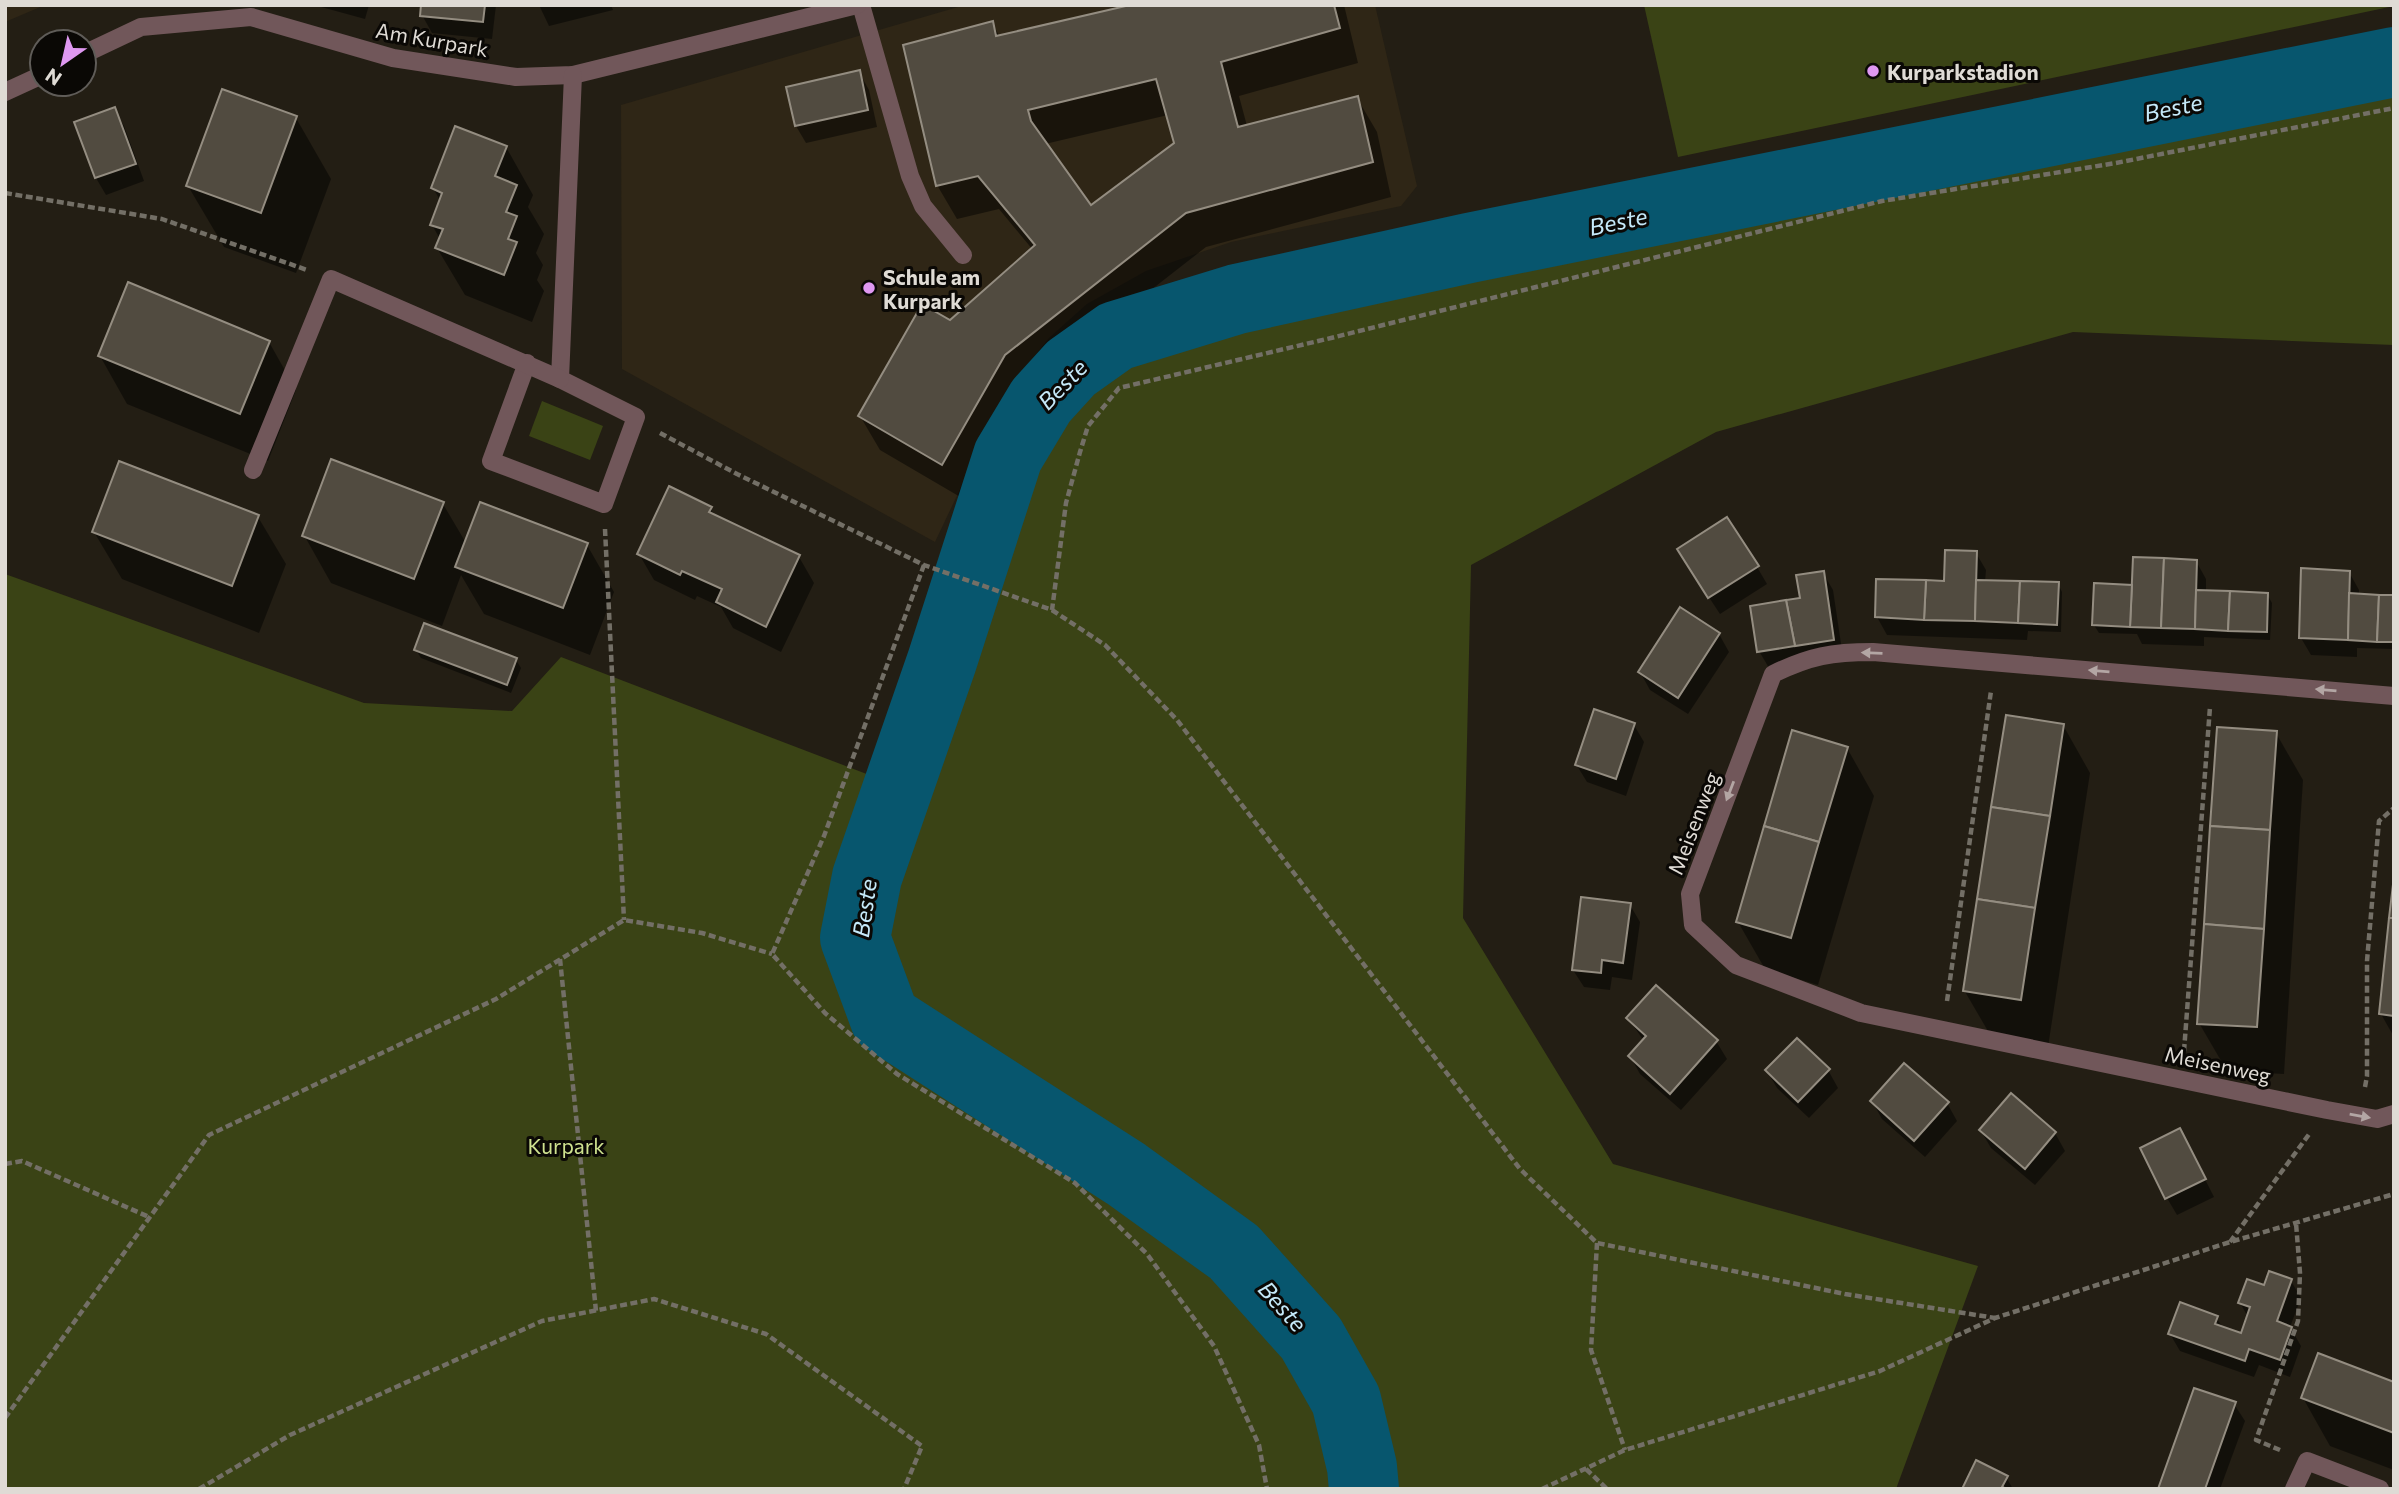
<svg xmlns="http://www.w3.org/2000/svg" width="2399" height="1494" font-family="Commissioner,sans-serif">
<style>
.built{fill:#2f2616}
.green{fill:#3a4315}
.shadow{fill:#0007;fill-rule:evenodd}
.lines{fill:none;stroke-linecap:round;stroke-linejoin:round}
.river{stroke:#07566e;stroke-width:70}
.building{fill:#514b40;stroke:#948d81;stroke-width:2;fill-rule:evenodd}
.path{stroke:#736f66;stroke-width:4.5;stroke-dasharray:7 3.5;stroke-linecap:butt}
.minor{stroke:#71575a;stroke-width:18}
.oneway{fill:#b3a6a4}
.poi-dot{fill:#df98f1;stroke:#0a0805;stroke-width:2.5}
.labels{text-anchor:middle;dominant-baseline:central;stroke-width:6;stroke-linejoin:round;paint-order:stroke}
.street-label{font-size:21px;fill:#dfdbd5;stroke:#0a0805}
.poi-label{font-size:21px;font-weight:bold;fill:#dfdbd5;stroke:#0a0805;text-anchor:start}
.park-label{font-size:21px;fill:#cfe28f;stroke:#0a0805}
.water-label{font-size:23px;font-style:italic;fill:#c5e9f9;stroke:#0a0805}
</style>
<rect width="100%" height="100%" fill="#231e14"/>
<g class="built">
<path d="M5,5H45L5,22Z"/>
<path d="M965,5H1375L1417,186L1401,206L1231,242L1146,271L1087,304L1049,338L1006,392L935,542L622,369L621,105Z"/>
</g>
<g class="green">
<path d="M1644,5H2394V6L1678,157Z"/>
<path d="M2394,62V345L2073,332L1716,432L1471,565L1463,918L1613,1164L1978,1266L1896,1489H5V574L364,703L512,711L561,657L898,786L1008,456L1041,401L1071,368L1116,336L1237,299L1469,248Z"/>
<path d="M542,401L603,426L590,460L529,436Z"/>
</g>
<g class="shadow">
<path d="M314,5H369L365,19Z"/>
<path d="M423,5H496L492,39L432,33L422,15Z"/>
<path d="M539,5H611L613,10L549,26Z"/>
<path d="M1138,5H1344L1358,63L1239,96L1247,126L1357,98L1377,132L1391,197L1206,247L1024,389L962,498L880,450L860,416L950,322L1033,250L999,209L957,219L937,185L992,23L1000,37ZM1168,115L1176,143L1090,208L1045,144Z"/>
<path d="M859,72L869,90L877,127L806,143L796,126Z"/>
<path d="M114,109L124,126L144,181L106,195L96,178L76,123Z"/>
<path d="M296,118L331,179L296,273L224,247L188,186Z"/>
<path d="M506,147L533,195L528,207L544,234L536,253L543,265L537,280L544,291L532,322L465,295L437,248L440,239L432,225L441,202L433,188Z"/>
<path d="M269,342L296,390L268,461L127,404L100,356Z"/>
<path d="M443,504L466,543L587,545L614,592L590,655L484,614L461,575L442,626L331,583L304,535Z"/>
<path d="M710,508L715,516L799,557L814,583L781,652L733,628L721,607L697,596L695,600L654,580L639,554Z"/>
<path d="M258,517L286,564L259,633L122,579L94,532Z"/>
<path d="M1976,553L1986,570L1985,582L2058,584L2062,592L2061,632L2028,631L2027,640L1887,635L1877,617L1946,583Z"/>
<path d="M2196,561L2206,579V592L2267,594L2272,603L2270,640L2204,637V646L2142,644L2137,634L2099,633L2094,625L2131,587Z"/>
<path d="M1689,567H1757L1767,584L1720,614Z"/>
<path d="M2349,572L2359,590V595L2394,597V649L2357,648V657L2311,655L2301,638Z"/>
<path d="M1823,573L1833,590L1843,657L1769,668L1759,651Z"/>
<path d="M1719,634L1729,652L1688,714L1650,690L1640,672Z"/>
<path d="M416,650L516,660L521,668L511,693L421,658Z"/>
<path d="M1634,725L1644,742L1626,796L1587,782L1576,764Z"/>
<path d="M2063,725L2090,773L2048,1047L1992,1038L1964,990Z"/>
<path d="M2276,733L2303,780L2284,1074L2227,1071L2199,1023Z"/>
<path d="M1847,748L1874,796L1818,985L1765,969L1738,922Z"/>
<path d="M2394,890V1037L2381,1014Z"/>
<path d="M1630,905L1640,922L1632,980L1612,977L1610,990L1584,987L1573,970Z"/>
<path d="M1628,1018L1716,1041L1727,1059L1681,1110L1640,1074L1630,1056L1644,1041Z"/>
<path d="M1828,1070L1838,1088L1809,1118L1777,1088L1767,1071Z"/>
<path d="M2011,1096L2055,1133L2065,1151L2035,1185L1991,1148L1981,1131Z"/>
<path d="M1872,1101L1947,1103L1957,1121L1925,1157L1882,1119Z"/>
<path d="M2180,1130L2214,1197L2177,1215L2167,1198Z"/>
<path d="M2291,1281L2301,1298L2290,1327L2301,1346L2290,1377L2259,1365L2254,1377L2180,1351L2170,1334L2216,1317L2223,1328L2242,1335L2248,1317L2240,1303L2265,1287Z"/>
<path d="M2394,1384V1470L2330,1446L2303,1398Z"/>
<path d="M2234,1404L2245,1421L2220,1489H2159Z"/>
<path d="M2006,1477L2013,1489H1964Z"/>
</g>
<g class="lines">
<path class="river" d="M1364,1489L1362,1467L1346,1400L1311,1338L1234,1252L1126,1174L885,1019L855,938L867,877L942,661L1008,456L1041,401L1071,368L1116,336L1237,299L1469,248L2394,62"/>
</g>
<g class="building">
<path d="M421,5H485L483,22L420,16Z"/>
<path d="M1130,5H1334L1340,28L1221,62L1238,127L1358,96L1373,162L1186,213L1005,355L942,465L858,416L922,304L950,320L1035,245L978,176L936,186L903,45L993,21L996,36ZM1156,79L1174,143L1091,205L1031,121L1028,110Z"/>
<path d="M860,70L868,110L795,126L786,87Z"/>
<path d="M222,89L297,116L261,213L186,186Z"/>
<path d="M115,107L136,164L95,178L74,122Z"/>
<path d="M455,126L507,146L495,176L517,185L506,212L517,216L508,239L517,242L504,275L435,248L443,229L430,225L442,193L431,188Z"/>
<path d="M128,282L270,341L240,414L98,356Z"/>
<path d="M331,459L444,502L414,579L302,536Z"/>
<path d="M119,461L259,515L232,586L92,532Z"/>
<path d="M669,486L712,507L709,512L800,555L766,627L716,602L722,589L682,571L680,575L637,554Z"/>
<path d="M480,502L588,543L563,608L455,567Z"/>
<path d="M1727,517L1759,566L1708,598L1677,549Z"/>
<path d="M1945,550L1977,551L1975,621L1924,620L1926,580L1944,581Z"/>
<path d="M2133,557L2164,558L2161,628L2130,627Z"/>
<path d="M2164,558L2197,560L2195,629L2161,628Z"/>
<path d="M2301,568L2350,571L2348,640L2299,638Z"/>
<path d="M1824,571L1834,640L1795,646L1786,600L1800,598L1796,575Z"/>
<path d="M1876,579L1926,580L1924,620L1875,617Z"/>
<path d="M1976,580L2020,581L2018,623L1975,621Z"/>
<path d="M2020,581L2059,582L2057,625L2018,623Z"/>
<path d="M2094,583L2132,585L2130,627L2092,625Z"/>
<path d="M2196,590L2230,591L2228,631L2195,629Z"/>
<path d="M2230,591L2268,593L2267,632L2228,631Z"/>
<path d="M2349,593L2379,595L2377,642L2348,640Z"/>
<path d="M2379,595H2394V642H2377Z"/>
<path d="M1786,600L1795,646L1757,652L1750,606Z"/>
<path d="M1680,607L1720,633L1678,698L1638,672Z"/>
<path d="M424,623L517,658L507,685L414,650Z"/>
<path d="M1594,709L1635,723L1616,779L1575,765Z"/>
<path d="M2006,715L2064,724L2050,816L1991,807Z"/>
<path d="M2217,727L2277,731L2270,830L2210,826Z"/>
<path d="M1792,730L1848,747L1819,842L1764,826Z"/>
<path d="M1991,807L2050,816L2035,908L1977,899Z"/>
<path d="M1764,826L1819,842L1791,938L1736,922Z"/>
<path d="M2210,826L2270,830L2264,929L2204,924Z"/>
<path d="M2394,876V918H2389Z"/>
<path d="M1581,897L1631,903L1623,963L1602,960L1601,973L1572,970Z"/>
<path d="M1977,899L2035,908L2021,1000L1963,991Z"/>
<path d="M2389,918H2394V1016L2379,1014Z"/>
<path d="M2204,924L2264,929L2257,1027L2197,1024Z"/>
<path d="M1656,985L1718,1040L1670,1094L1628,1056L1646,1036L1626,1018Z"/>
<path d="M1797,1038L1830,1069L1798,1102L1765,1070Z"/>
<path d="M1904,1063L1949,1102L1914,1141L1870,1101Z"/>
<path d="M2011,1093L2056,1132L2025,1169L1979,1130Z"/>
<path d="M2180,1128L2206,1179L2165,1199L2140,1148Z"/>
<path d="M2269,1271L2292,1279L2277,1321L2292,1327L2280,1360L2249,1349L2245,1361L2168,1334L2180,1302L2218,1316L2215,1324L2241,1333L2250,1307L2238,1303L2247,1279L2264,1285Z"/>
<path d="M2318,1353L2394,1382V1433L2301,1398Z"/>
<path d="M2194,1388L2236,1402L2205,1489H2158Z"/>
<path d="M1976,1460L2008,1476L2002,1487L2007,1489H1962Z"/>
</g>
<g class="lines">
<g class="path">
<path d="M5,193L162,219L307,270"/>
<path d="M660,433L737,474L924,565L1052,610L1066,503L1080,452L1088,426L1119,388L1331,338L1882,201L2116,163L2394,108"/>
<path d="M605,529L624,920"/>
<path d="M924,565L824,836L772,954L825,1013L897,1074L1075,1183L1147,1254L1214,1346L1259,1445L1267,1489"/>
<path d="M1052,610L1105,645L1177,720L1520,1169L1597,1243L1845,1294L1995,1318"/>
<path d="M560,959L596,1311"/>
<path d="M1947,1001L1991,691"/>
<path d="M2184,1051L2210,707"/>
<path d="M2365,1087L2367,1076V961L2379,821L2394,808"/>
<path d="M5,1164L22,1161L149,1217"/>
<path d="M2230,1242L2310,1133"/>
<path d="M1597,1243L1591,1350L1625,1450"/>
<path d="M5,1418L209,1135L496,999L624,920L702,933L772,954"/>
<path d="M2280,1450L2256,1440L2298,1321L2300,1273L2296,1223"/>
<path d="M1586,1469L1607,1489"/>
<path d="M199,1489L290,1435L542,1321L654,1299L766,1334L922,1446L904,1489"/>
<path d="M1542,1489L1625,1450L1880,1371L1995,1318L2230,1242L2394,1194"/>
</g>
<g class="minor">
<path d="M861,5L910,176L923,206L963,255"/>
<path d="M84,54L141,27L251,17L393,58L516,77L573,75L857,5"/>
<path d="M5,92L42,75"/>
<path d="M527,363L491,461L604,504L636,417L560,379L573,75"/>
<path d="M253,470L331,279L560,379"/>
<path d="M2394,696L1873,652C1832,652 1810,656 1773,674L1690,894L1693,925L1736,965L1861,1013L2327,1110L2377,1119L2394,1114"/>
<path d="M2294,1489L2307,1461L2380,1489"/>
</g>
</g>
<defs><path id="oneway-solid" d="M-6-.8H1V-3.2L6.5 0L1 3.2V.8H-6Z" transform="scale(1.75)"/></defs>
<g class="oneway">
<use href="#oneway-solid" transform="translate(1872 653) rotate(-178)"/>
<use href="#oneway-solid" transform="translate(2099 671) rotate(-175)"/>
<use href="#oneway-solid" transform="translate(2326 690) rotate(-175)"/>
<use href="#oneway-solid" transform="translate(1730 791) rotate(111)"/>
<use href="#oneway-solid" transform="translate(2360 1116) rotate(10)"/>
</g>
<g class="poi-dot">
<circle cx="1873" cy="71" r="7"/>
<circle cx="869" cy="288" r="7"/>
</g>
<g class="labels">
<g class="street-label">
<text transform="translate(432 39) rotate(10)">Am Kurpark</text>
<text transform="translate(1693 823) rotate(-69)">Meisenweg</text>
<text transform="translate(2218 1064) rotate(12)">Meisenweg</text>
</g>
<g class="poi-label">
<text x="1887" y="71">Kurparkstadion</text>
<text x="883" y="276">Schule am<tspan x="883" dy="24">Kurpark</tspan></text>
</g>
<g class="park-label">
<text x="566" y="1145">Kurpark</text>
</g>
<g class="water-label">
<text transform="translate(2173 107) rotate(-12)">Beste</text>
<text transform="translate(1618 221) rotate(-12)">Beste</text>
<text transform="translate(1062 384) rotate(-46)">Beste</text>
<text transform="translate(864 908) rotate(-82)">Beste</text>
<text transform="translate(1283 1306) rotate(48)">Beste</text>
</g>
</g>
<rect width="2399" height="1494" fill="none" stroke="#dfdbd5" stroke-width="14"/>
<g transform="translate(63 63) rotate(214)"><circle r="33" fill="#0a0805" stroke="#5f5c58" stroke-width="2"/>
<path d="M0-5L12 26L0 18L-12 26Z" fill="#df98f1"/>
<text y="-10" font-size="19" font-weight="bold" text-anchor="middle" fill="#dfdbd5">N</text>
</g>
</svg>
